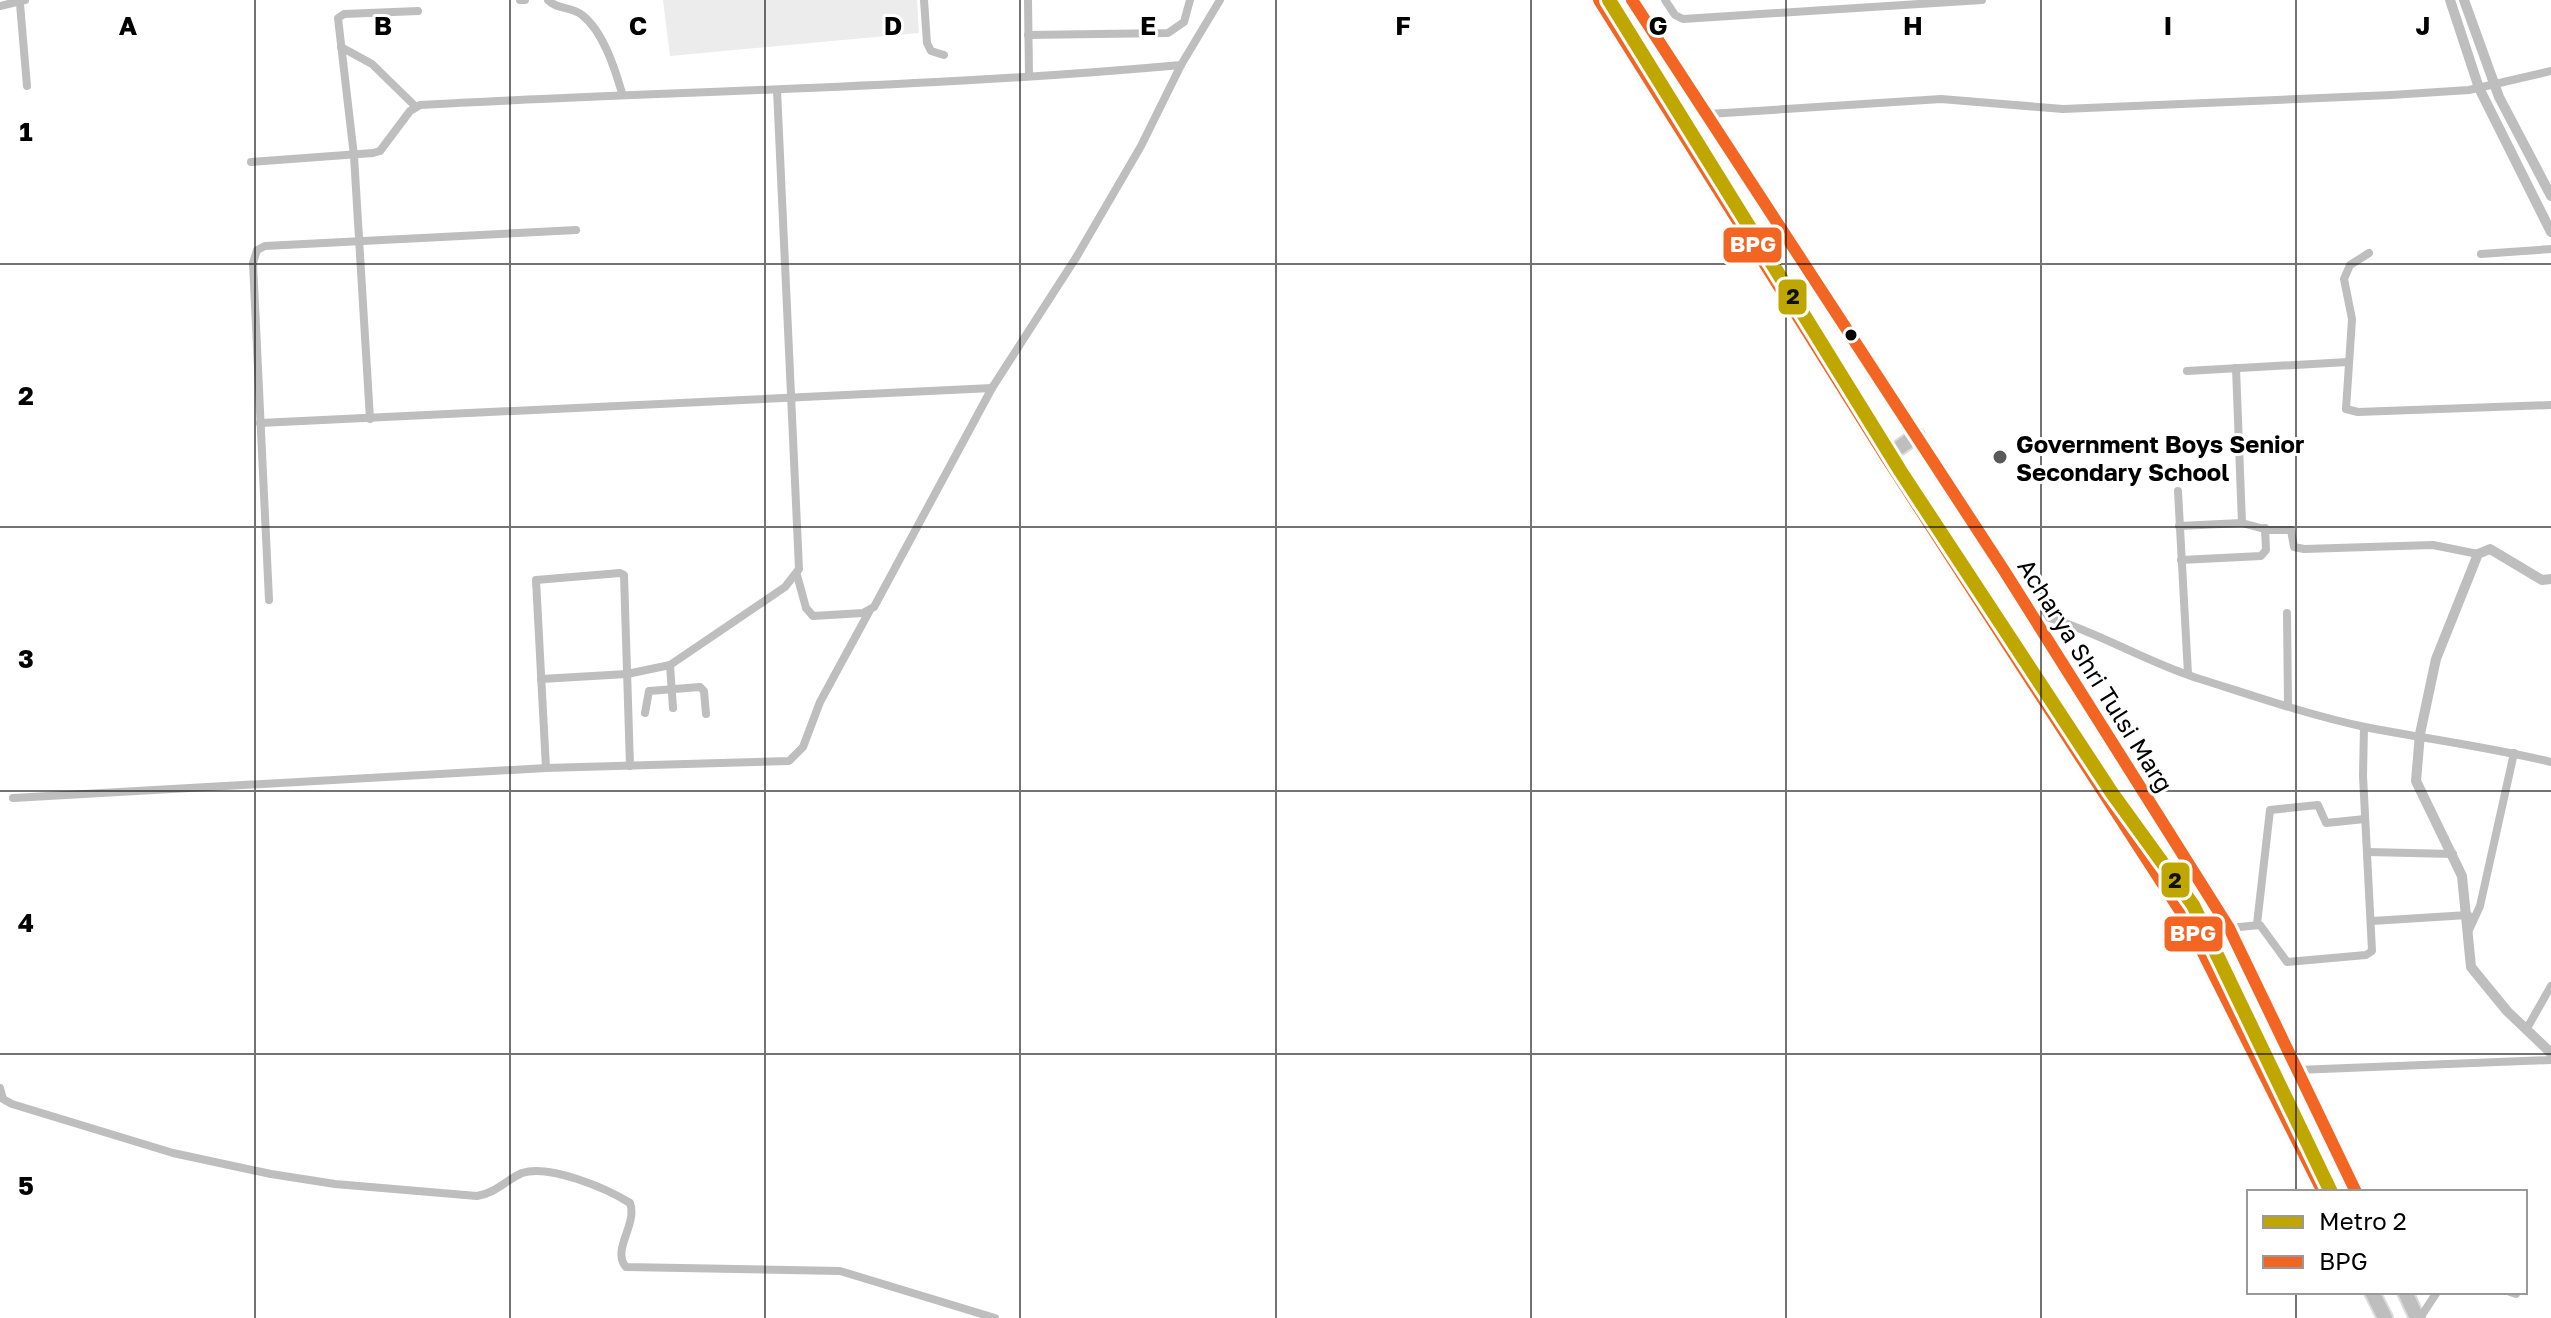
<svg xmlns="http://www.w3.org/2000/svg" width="2551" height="1318" font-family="'Golos Text',sans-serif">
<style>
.green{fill:#ececec}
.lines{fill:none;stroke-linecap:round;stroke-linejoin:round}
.trunk-casing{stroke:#dbdbdb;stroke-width:18}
.minor{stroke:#bebebe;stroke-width:8}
.tertiary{stroke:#bebebe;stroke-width:10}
.trunk{stroke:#bebebe;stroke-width:14}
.bus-1-casing{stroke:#fff;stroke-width:18}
.bus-1{stroke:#f26522;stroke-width:12}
.metro-1-casing{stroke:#fff;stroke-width:20}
.metro-1{stroke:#bfa700;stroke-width:14}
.grid{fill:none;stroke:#000;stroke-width:2;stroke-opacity:0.55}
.bus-dot{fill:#000;stroke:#fff;stroke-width:3}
.poi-dot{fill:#595959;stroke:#fff;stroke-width:3}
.labels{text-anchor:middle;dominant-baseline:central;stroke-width:6;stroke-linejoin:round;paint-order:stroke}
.poi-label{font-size:24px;font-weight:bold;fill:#000;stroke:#fff;text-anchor:start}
.street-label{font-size:24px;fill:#000;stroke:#fff}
.grid-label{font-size:26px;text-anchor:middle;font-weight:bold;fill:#000;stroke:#fff;stroke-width:6;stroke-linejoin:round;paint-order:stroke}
.line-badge{stroke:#fff;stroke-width:3}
.badge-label{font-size:22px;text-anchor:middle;font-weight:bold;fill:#fff}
.pale-badge-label{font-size:22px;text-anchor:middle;font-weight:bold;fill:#111}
</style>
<rect width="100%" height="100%" fill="#fff"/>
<path class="green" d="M663,0H917L919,33L670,56Z"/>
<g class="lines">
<defs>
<g id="trunk">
<path d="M1599,0L1886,457L2188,923L2323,1192"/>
<path d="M1632,0L2005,572L2229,928L2356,1192"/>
<path d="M1886,457L1917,435"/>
<path d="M2372,1292L2385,1318"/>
<path d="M2405,1292L2417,1318"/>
</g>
</defs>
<use href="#trunk" class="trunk-casing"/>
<g class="minor">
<path d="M520,0H525"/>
<path d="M548,0C557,10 571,6 582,15C603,31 615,69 622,93"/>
<path d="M924,0L927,43L931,51L944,55"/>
<path d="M1028,0L1029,75"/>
<path d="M1665,0L1675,15L1683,19L1982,0"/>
<path d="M20,4L27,86"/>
<path d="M0,6L25,0"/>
<path d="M1028,35L1168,33L1184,22L1190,0"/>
<path d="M341,47L372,64L415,106"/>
<path d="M1709,114L1941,99L2063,109L2391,95L2469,90L2551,71"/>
<path d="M251,162L373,153L380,151L410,111L420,105C673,91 928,88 1181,65"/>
<path d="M2369,253L2350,265L2344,279L2352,319L2346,409L2358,412L2551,405"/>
<path d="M2481,254L2551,249"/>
<path d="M2236,368L2242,523L2268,530H2291L2294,547L2304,549L2433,545L2478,554"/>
<path d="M2187,371L2348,362"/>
<path d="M370,419L354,156L338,18L344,14L418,11"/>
<path d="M260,423L992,388"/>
<path d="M2178,491L2188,674"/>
<path d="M2179,526L2242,523"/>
<path d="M2181,560L2261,556L2266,550L2265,528"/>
<path d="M797,575L806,608L813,616L863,613L874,607L992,388L1077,256L1141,146L1181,65L1220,0"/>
<path d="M269,600L253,263L257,250L265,246L576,230"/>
<path d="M2030,613C2090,626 2142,661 2200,679C2254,696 2309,715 2365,727C2427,739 2489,747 2551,762"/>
<path d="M2287,613L2288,705"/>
<path d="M670,665L673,708"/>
<path d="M541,679L627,674L670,665L785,587L799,569L777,90"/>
<path d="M645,713L649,691L700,687L704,691L706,714"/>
<path d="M546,768L536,580L620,573L624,575L630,766"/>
<path d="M13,798L546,768L789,761L803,747L820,702L870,610"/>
<path d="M2368,852L2453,854"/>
<path d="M2372,921L2468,915"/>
<path d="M2257,924L2270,810L2318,805L2326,823L2365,819"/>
<path d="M2229,928L2260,925L2287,962L2366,955L2372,951L2363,776L2364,727"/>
<path d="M2469,930L2480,906L2514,753"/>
<path d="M2526,1030L2551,986"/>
<path d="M2297,1070L2551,1060"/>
<path d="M0,1088L3,1099L12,1104L173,1153L271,1174L335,1184L477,1196C496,1193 506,1180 522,1173C549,1164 606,1188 630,1203C638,1224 611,1250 626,1267L840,1271L995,1318"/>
<path d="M2510,1292L2516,1294"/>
<path d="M2420,1318L2437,1292"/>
</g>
<g class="tertiary">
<path d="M2450,0L2479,88L2551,232"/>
<path d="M2464,0L2499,97L2551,196"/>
<path d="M2551,579L2542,580L2490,549L2478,554L2436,659L2420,734L2416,781L2462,876L2471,967L2507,1011L2551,1053"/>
</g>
<use href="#trunk" class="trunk"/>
<defs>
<g id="bus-1">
<path d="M1599,0L1886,457L2188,923L2323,1192"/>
<path d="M1632,0L2005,572L2229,928L2356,1192"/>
</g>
</defs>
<use href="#bus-1" class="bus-1-casing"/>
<use href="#bus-1" class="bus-1"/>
<defs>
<path id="metro-1" d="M1609,0L1901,472L2112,793L2193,905L2331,1192"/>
</defs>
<use href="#metro-1" class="metro-1-casing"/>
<use href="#metro-1" class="metro-1"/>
</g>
<path class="grid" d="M255,0V1318M510,0V1318M765,0V1318M1020,0V1318M1276,0V1318M1531,0V1318M1786,0V1318M2041,0V1318M2296,0V1192M0,264H2551M0,527H2551M0,791H2551M0,1054H2551M2296,1292V1318"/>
<circle class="bus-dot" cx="1851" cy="335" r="7"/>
<circle class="poi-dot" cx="2000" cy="457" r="8"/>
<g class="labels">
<g class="poi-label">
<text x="2016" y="443">Government Boys Senior<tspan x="2016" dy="28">Secondary School</tspan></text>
</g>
<g class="street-label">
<text transform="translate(2096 675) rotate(58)">Acharya Shri Tulsi Marg</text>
</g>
</g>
<g class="grid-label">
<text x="128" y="35">A</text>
<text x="383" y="35">B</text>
<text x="638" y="35">C</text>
<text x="893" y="35">D</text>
<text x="1148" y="35">E</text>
<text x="1403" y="35">F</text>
<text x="1658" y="35">G</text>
<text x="1913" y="35">H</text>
<text x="2168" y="35">I</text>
<text x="2423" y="35">J</text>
<text x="26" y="141">1</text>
<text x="26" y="405">2</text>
<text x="26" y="668">3</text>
<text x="26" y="932">4</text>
<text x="26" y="1195">5</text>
</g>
<g class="line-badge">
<rect x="1722" y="226" width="61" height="38" rx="8" fill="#f26522"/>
<rect x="1777" y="278" width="31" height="38" rx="8" fill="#bfa700"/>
<rect x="2160" y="861" width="31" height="38" rx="8" fill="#bfa700"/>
<rect x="2163" y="915" width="61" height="38" rx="8" fill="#f26522"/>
</g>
<g class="badge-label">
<text x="1753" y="252">BPG</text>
<text x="2193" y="941">BPG</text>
</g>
<g class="pale-badge-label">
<text x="1793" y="304">2</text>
<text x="2175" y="888">2</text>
</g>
<rect x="2247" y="1190" width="280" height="104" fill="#ffffff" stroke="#999999" stroke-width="2"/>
<rect x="2263" y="1216" width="40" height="12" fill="#bfa700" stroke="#999999" stroke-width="2"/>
<text x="2319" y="1230" font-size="24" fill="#000000">Metro 2</text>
<rect x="2263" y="1256" width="40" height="12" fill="#f26522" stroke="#999999" stroke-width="2"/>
<text x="2319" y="1270" font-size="24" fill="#000000">BPG</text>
</svg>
